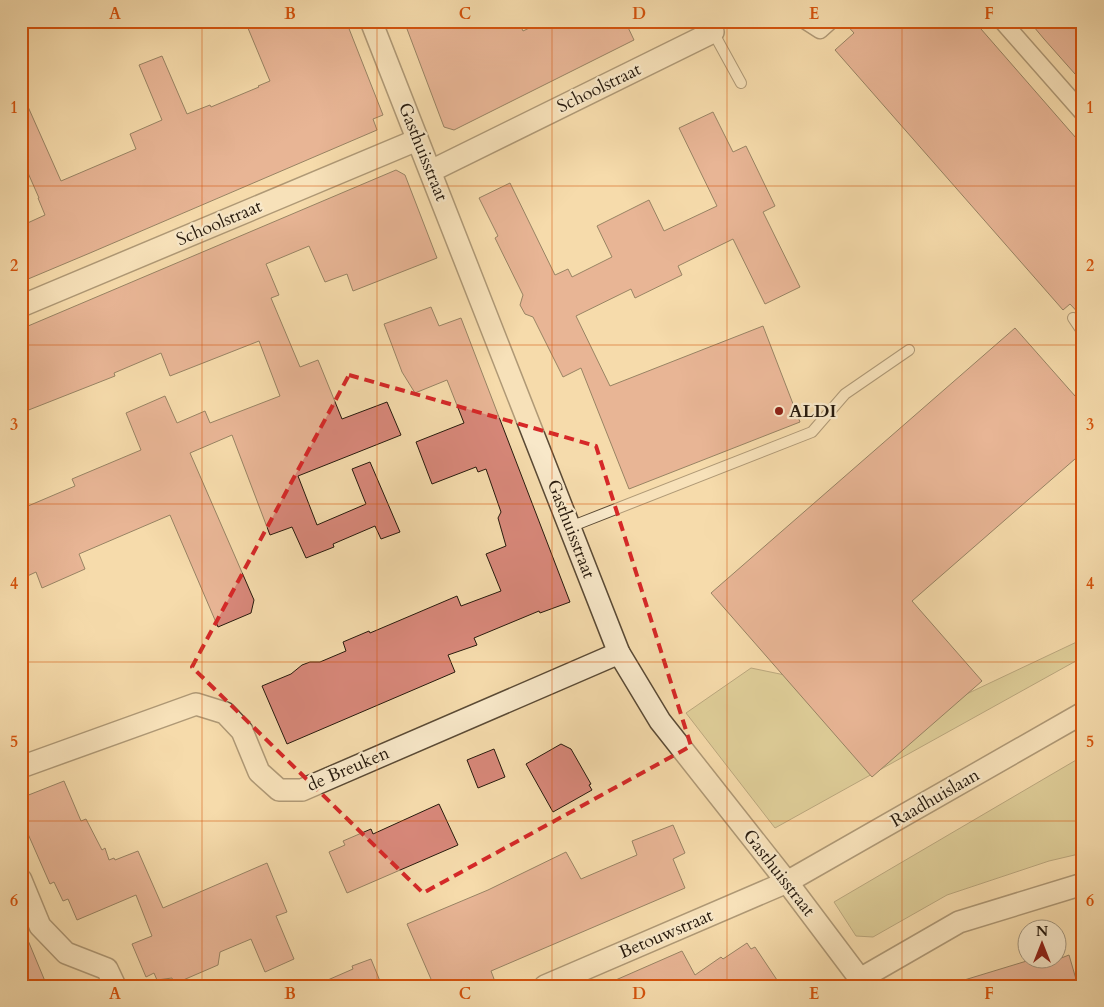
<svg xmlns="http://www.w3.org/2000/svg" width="1104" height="1007" font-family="Cardo,serif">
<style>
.green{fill:#c4be84;stroke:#766c48}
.building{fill:#d8887a;stroke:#271a0d}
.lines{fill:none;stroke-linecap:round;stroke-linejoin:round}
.service-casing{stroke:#5a4a35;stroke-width:12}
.pedestrian-casing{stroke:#5a4a35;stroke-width:19}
.minor-casing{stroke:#5a4a35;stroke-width:24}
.service{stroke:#f8e8c9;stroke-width:10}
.pedestrian{stroke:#f8e8c9;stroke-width:16}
.minor{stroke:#f8e8c9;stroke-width:21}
.marked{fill:none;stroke:#d62828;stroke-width:4;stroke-dasharray:10 6;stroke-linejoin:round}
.grid{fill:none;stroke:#d5530c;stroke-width:1;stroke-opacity:0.55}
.poi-dot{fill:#8f2418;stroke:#f8e8c9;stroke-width:2}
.labels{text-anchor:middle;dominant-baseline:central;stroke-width:4.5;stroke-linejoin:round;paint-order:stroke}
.street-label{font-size:18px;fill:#271a0d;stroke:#f8e8c9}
.poi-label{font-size:18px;font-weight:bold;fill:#271a0d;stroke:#f8e8c9;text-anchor:start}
.neatline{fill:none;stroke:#d5530c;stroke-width:2}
.grid-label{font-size:16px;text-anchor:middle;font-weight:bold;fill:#d5530c}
</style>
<rect width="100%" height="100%" fill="#f5dbac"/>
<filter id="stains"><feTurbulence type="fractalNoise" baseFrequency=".004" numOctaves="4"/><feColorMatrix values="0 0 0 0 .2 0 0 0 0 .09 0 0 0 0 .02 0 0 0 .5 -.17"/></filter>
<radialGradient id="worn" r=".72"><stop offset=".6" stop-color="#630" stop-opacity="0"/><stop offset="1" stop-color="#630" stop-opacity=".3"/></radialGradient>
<g class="green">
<path d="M1083,639V657L775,828L686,713L751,668L939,707Z"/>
<path d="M1083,756V853L1049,861L947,895L873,937L856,936L834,902Z"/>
</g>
<g class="building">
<path d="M245,21H346L383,115L373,119L377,130L90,253L21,282V226L45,215L38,198H39L21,157V91L61,181L136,149L130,134L162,120L139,65L162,56L187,114L210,105L211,107L259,87L258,86L270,81Z"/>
<path d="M404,21H518L523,31L544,21H625L634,40L454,130L444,127Z"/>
<path d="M843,21H974L1083,146V318L1070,304L1063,310L835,50L854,33Z"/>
<path d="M1029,21H1083V83L1044,39Z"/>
<path d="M713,112L733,152L746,146L775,206L763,212L800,287L765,304L733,239L678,266L682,275L635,298L631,289L576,316L610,386L763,326L800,422L629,489L581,368L563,377L533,317L525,314L520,305L523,295L495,238L498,236L479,198L510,183L555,275L568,269L572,277L612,257L597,226L649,200L664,231L717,206L679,128Z"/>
<path d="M396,170L405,175L437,258L353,291L347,274L325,282L309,246L266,264L279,295L271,298L300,367L318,360L342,419L387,402L401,435L298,476L317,525L366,504L352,469L370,462L400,532L381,539L375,526L333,544L334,547L306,558L292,527L270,535L232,435L190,453L254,600L251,613L218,627L170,515L79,554L85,569L42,588L36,572L21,579V509L75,486L72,479L141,450L126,413L165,396L177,423L205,411L210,423L280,396L259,341L170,376L161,353L114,373L115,376L21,413V329Z"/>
<path d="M431,307L439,326L461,318L570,602L540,613L539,611L474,638L477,645L448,655L455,672L287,744L262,686L291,674L302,665L310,662H320L346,651L343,642L369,631L370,633L457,596L461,606L501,591L486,554L506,546L498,518L501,512L486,469L478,472L476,467L432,484L416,442L464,423L447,380L415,393L402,372L384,324Z"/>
<path d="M1015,328L1083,405V452L912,601L982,681L872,777L711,593Z"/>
<path d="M561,744L571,749L591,784L589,785L592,790L553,812L526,764Z"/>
<path d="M494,749L505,777L478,788L467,760Z"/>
<path d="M64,781L81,821L86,819L102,850L105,848L109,860L114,858L115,860L138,851L163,908L267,863L287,912L276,916L294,959L265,972L251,939L220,952L218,965L174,984L172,978L157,980L154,973L146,977L132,944L152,936L136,895L77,920L68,899L63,901L54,882L50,884L21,818V798Z"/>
<path d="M439,804L458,845L347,893L329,852L345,845L343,841L371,829L373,834Z"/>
<path d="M673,825L685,853L673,859L685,888L491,971L494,979L478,986H434L407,924L488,890L566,852L581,879L637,855L632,841Z"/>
<path d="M22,926L47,986H21Z"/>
<path d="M747,943L751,949L755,947L781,986H602L682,951L695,975L721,957L723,959Z"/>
<path d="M1069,955L1078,986H962L961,981L1030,960H1056Z"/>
<path d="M371,959L382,986H314L353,969L352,966Z"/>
</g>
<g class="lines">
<defs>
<g id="service">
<path d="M713,32L741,83"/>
<path d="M1073,318L1083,333"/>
<path d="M570,527L812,432L845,394L909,350"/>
</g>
<g id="pedestrian">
<path d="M806,21L820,30L830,21"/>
<path d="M1002,21L1083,113"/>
</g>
<g id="minor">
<path d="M371,21L619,653L660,721L787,882L860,979L863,986"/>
<path d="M431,171L713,32"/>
<path d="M21,306L417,140"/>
<path d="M21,767L196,704L225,713L242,731L259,772L279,790H302L619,653"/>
<path d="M21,880L40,926L66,953L107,969L115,986"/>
<path d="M860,979L959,922L1083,884"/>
<path d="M545,986L787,882L1083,713"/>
</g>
</defs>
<use href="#service" class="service-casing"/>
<use href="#pedestrian" class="pedestrian-casing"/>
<use href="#minor" class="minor-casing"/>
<use href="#service" class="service"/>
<use href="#pedestrian" class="pedestrian"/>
<use href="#minor" class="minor"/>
</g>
<path d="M0 0H1104V1007H0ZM349,375L596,446L691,746L423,893L192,667Z" fill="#f5dbac" fill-opacity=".55" fill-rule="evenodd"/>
<path class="marked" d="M349,375L596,446L691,746L423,893L192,667Z"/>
<path class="grid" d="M202,21V986M377,21V986M552,21V986M727,21V986M902,21V986M21,186H1083M21,345H1083M21,504H1083M21,662H1083M21,821H1083"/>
<circle class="poi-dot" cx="779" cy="411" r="5"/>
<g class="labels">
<g class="street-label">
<text transform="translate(599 88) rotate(-26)">Schoolstraat</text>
<text transform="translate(423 152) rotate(68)">Gasthuisstraat</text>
<text transform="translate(219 223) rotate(-23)">Schoolstraat</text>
<text transform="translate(571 529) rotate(69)">Gasthuisstraat</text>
<text transform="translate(348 769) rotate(-23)">de Breuken</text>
<text transform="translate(935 798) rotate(-30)">Raadhuislaan</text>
<text transform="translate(779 873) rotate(52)">Gasthuisstraat</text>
<text transform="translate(666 934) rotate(-23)">Betouwstraat</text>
</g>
<g class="poi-label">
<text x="789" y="411">ALDI</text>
</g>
</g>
<rect width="1104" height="1007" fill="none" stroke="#f5dbac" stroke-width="55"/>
<g transform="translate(1042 944)"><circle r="24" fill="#f8e8c9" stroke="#a4967e"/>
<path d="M0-4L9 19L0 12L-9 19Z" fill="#8f2418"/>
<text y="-8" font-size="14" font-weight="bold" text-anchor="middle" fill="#271a0d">N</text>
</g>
<rect x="28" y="28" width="1048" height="952" class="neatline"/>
<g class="grid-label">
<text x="115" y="19">A</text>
<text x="290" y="19">B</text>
<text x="465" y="19">C</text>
<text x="639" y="19">D</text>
<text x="814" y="19">E</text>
<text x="989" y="19">F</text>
<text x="14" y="113">1</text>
<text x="1090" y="113">1</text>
<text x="14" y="271">2</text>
<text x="1090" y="271">2</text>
<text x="14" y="430">3</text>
<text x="1090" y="430">3</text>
<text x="14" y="589">4</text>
<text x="1090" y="589">4</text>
<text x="14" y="747">5</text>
<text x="1090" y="747">5</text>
<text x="14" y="906">6</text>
<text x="1090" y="906">6</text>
<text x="115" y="999">A</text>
<text x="290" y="999">B</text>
<text x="465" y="999">C</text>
<text x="639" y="999">D</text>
<text x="814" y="999">E</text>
<text x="989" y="999">F</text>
</g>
<rect width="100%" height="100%" filter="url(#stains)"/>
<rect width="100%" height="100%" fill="url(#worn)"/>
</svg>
